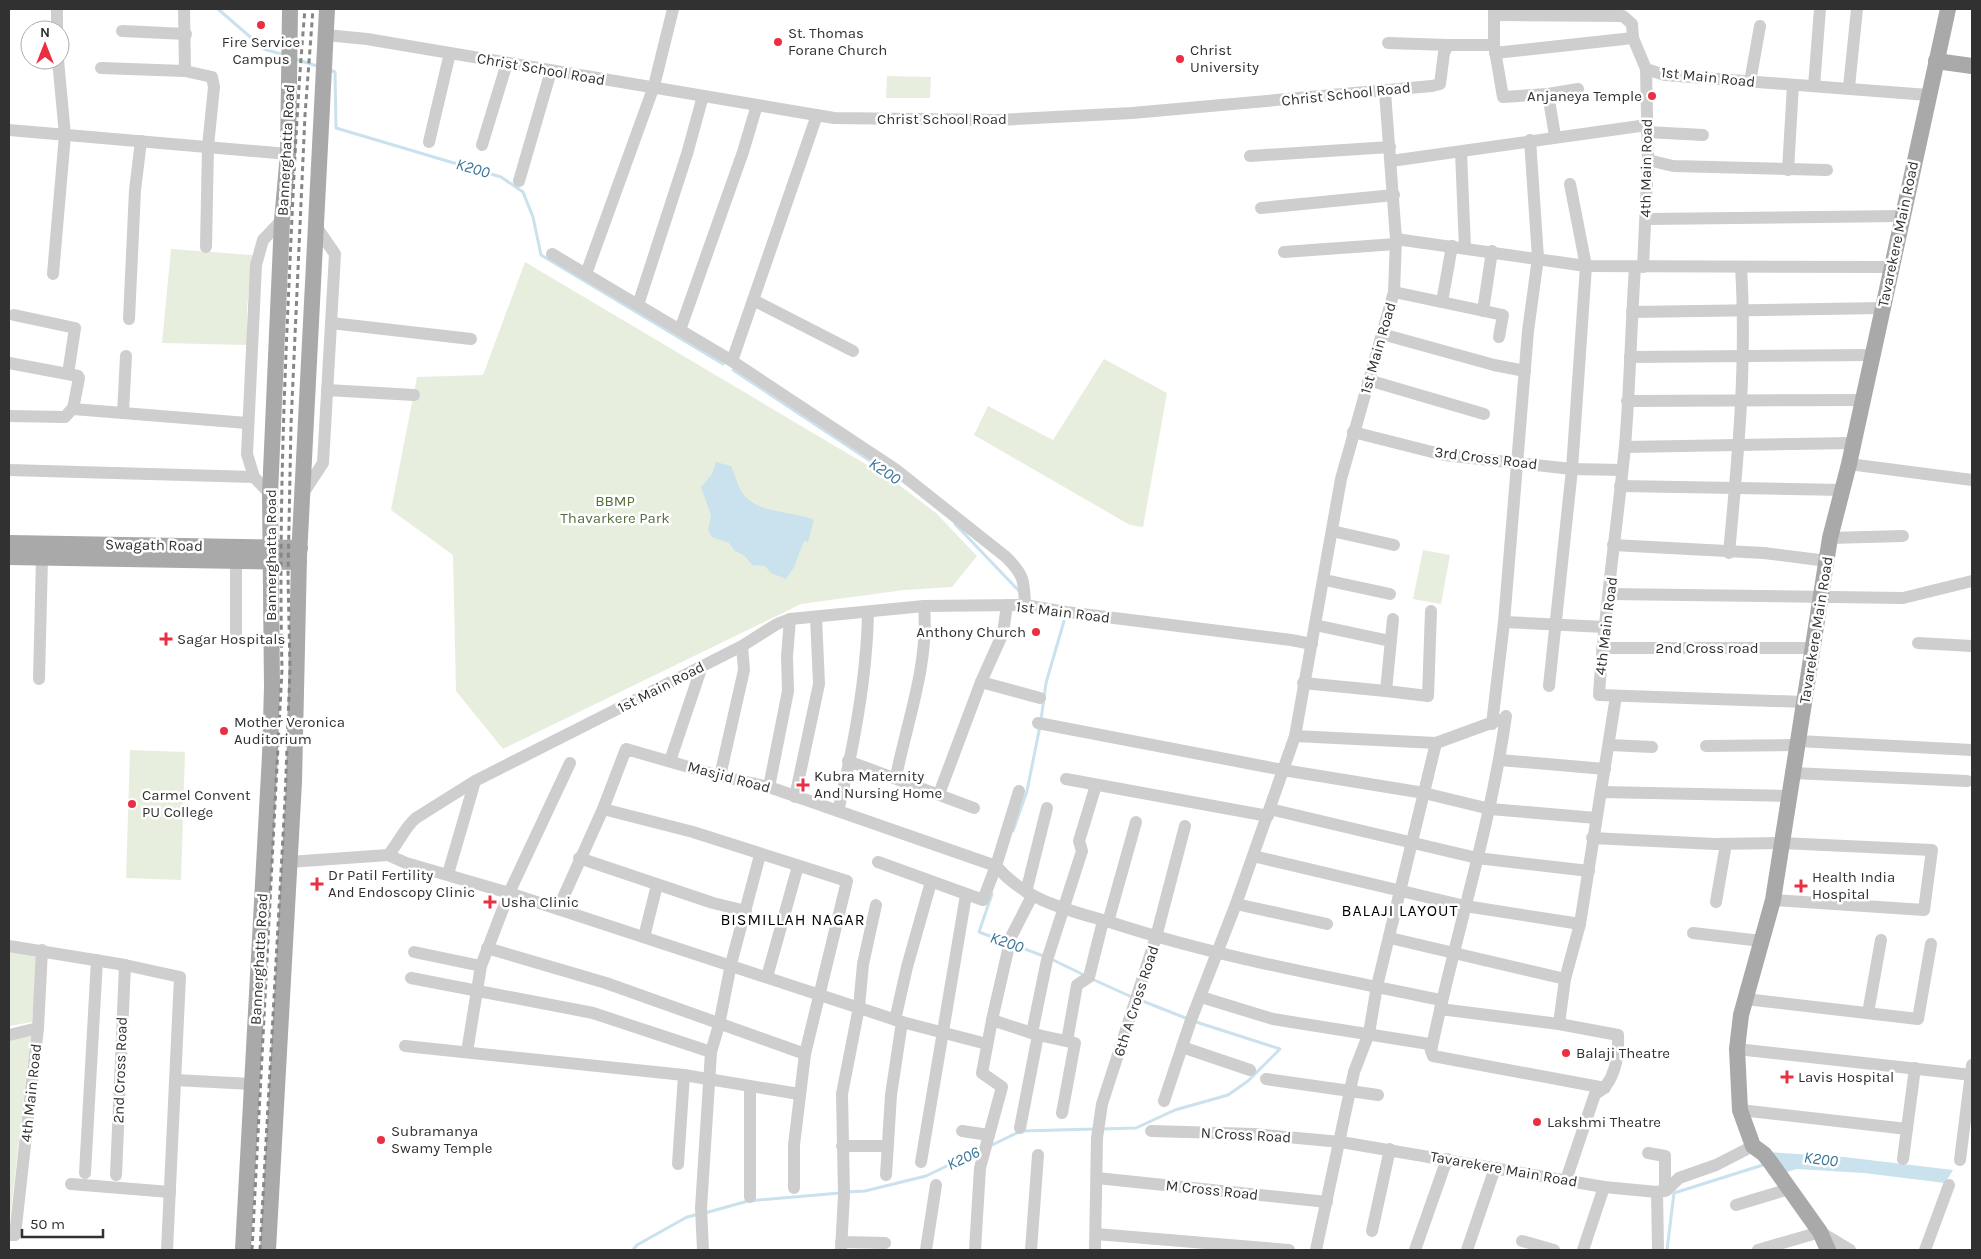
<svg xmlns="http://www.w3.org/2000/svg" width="1981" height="1259" font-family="Karla,sans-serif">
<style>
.green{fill:#e7eede}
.water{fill:#cae1ee}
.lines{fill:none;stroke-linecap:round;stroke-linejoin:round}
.stream{stroke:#cae1ee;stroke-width:3}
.minor{stroke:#cecece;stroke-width:12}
.major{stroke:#a9a9a9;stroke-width:16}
.rail{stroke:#868686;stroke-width:3;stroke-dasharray:5 4;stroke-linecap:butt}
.poi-dot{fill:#eb2f42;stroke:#fff;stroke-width:2}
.labels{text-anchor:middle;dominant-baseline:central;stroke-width:5;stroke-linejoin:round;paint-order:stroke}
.poi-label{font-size:15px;fill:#313131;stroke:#fff;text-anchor:start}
.street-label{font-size:15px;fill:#313131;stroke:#fff}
.park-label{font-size:15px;fill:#556f3c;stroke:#fff}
.water-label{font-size:16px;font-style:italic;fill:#3b7697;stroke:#fff}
.neighbourhood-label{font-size:16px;letter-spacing:1px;fill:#000;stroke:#fff}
</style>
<rect width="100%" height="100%" fill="#fff"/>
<g class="green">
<path d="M887,76L931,77L930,98H886Z"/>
<path d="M171,249L252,255L247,309V345L162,343Z"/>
<path d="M525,262L894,481L936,513L977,556L952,587L904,590L801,604L503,749L456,691L453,555L391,510L417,377L483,375Z"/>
<path d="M1104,359L1167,393L1143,527L1130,525L974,435L988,406L1053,440Z"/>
<path d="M1423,550L1450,555L1441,604L1413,599Z"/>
<path d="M130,750L185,752L181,880L126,878Z"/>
<path d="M9,950L39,952L32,1022L9,1026Z"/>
<path d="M31,1036L9,1228L10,1039Z"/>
</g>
<g class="water">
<path d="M716,462L731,466C735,474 737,485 742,492C755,514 795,511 814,520L808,542L804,541L794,567L786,579L771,573L765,566L752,565L745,556L735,551L729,543L712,537L708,530L711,515L701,487L712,474Z"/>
<path d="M1768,1152L1844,1157L1953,1170L1945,1183L1864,1173L1797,1169L1783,1173Z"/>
</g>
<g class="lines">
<g class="stream">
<path d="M218,9L264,49L284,55"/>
<path d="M295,59L320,67"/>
<path d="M328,69L335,72L336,128L501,177L523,192L533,217L541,255L723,364"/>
<path d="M733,370L899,480"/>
<path d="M955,524L1020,592"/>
<path d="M1041,720L1046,683L1064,621"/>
<path d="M1013,831L1027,791L1040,726"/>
<path d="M992,894L979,932L1006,942"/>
<path d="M1012,944L1046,957"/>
<path d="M1051,959L1084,975"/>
<path d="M1092,979L1134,998"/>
<path d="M1140,1000L1188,1019"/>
<path d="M1102,1129L1136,1128L1175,1110L1228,1095L1248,1081L1280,1049L1193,1021"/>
<path d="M990,1146L1021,1131L1095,1129"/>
<path d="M846,1192L865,1191L926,1176L982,1149"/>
<path d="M705,1213L748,1201L840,1193"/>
<path d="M633,1250L637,1245L687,1217L699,1214"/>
<path d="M1667,1250L1674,1193L1766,1164"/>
</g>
<g class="minor">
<path d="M57,9V30"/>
<path d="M184,9L185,71"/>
<path d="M1494,15L1623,16L1632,24L1633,38L1646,69L1665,75L1928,95"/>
<path d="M122,31L186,34"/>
<path d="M326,35L367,39L834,118L998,120L1132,113L1432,86L1440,84L1444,53L1448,45H1494V9"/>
<path d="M1388,43L1448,45"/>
<path d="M1494,45L1503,97L1548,94L1578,89"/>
<path d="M1495,53L1633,38"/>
<path d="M101,68L185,71L212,77L214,87L208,146L206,247"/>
<path d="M1750,82L1760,26"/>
<path d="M1814,86L1820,9"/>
<path d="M1849,87L1857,9"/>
<path d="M1548,94L1555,136"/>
<path d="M9,130L288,154"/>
<path d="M1647,132L1703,135"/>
<path d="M429,142L450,53"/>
<path d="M482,145L507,63"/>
<path d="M1461,152L1465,248"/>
<path d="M1250,156L1390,147"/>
<path d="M1648,160L1673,166L1827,170"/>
<path d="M1391,161L1647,125"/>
<path d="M1788,170L1793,85"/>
<path d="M519,181L551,71"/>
<path d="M1261,208L1394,195"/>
<path d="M1646,219L1902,216"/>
<path d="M1396,239L1586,266L1891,267"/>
<path d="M1284,252L1396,244"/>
<path d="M552,254L732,361L895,469L1006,557C1024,575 1024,580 1025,605"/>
<path d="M1635,267C1631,326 1630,386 1625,446C1617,529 1604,612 1599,695L1804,702"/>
<path d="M1643,267L1648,160L1646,69"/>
<path d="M53,274L65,135L58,60"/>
<path d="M586,274L654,86L673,9"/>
<path d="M1394,292L1503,315L1499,337"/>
<path d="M753,300L853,351"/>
<path d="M1442,302L1452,246"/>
<path d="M638,305L687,154L703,96"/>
<path d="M1483,311L1492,251"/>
<path d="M1632,312L1882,308"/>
<path d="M14,315L75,328L68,374"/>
<path d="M129,319L135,190L141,141"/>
<path d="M331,323L471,339"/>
<path d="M680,330L743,152L757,105"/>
<path d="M1382,334L1494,365L1525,371"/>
<path d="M126,356L123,413L247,423"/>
<path d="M1630,357L1872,355"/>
<path d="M732,361L817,115"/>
<path d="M9,363L78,376L79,378L73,409L123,413"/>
<path d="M1368,380L1484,414"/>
<path d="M327,390L414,395"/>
<path d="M1627,401L1863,400"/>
<path d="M9,416L65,417L72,409"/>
<path d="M1353,432L1444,455L1572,469L1621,470"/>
<path d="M1625,447L1853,443"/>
<path d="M1849,464L1972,480"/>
<path d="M9,470L254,477"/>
<path d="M1620,486L1843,490"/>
<path d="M270,494L254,477L247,454L256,265L263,240L282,220"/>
<path d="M302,495L323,463L335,254L315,225"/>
<path d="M1332,531L1394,545"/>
<path d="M1830,538L1903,536"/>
<path d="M1613,545L1764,553L1827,561"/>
<path d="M1729,553C1738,457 1747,363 1741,267"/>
<path d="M236,561V640"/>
<path d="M1325,580L1390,594"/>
<path d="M1609,594L1903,598L1972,581"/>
<path d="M1504,622L1604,627"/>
<path d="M1315,625L1390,641"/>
<path d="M1918,643L1972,646"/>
<path d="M1602,648H1813"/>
<path d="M39,679L42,558"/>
<path d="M981,682L1040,698"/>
<path d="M1303,683L1386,691L1393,619"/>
<path d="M1549,686L1572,469L1586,266L1570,184"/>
<path d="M1386,691L1428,696L1431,611"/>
<path d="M1038,723L1283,770L1424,793L1490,809L1596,818"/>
<path d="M1492,724L1504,622L1528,331L1538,258L1530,140"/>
<path d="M1295,736L1436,743L1499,720"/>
<path d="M1798,741L1972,750"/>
<path d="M1610,745L1652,747"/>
<path d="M1706,746L1797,745"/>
<path d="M1500,760L1605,769"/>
<path d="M670,761L702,666"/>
<path d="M848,761L974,808"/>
<path d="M1793,773L1967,781"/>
<path d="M720,776L744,670L742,646"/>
<path d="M896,777C907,721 929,665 924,606"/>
<path d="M1066,779L1268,816"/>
<path d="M769,787L788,691L787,656L790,619"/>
<path d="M1019,791L996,866C1027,902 1069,910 1113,923C1220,958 1331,977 1441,1000"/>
<path d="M1602,792L1789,796"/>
<path d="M939,794L981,682L1003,633L1007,605"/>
<path d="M795,797L819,684L816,617"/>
<path d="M603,809L693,832L847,881L805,1054L794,1145V1188"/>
<path d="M1270,809L1477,858L1589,871"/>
<path d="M838,811C854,746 867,678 868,612"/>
<path d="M1592,838L1715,844L1781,843L1932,850L1924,910L1773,900"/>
<path d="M388,855L406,863L509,893L902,1022L987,1044"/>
<path d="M1253,856L1465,906L1580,924"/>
<path d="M579,858L713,903L746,911"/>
<path d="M289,862L388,855C399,843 404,828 416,818L475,781L742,646L777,624L790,619L924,606L1025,605L1066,612L1291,640L1312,644"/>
<path d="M448,874L475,781"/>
<path d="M1026,892L1047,808"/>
<path d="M1032,896L1011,937L992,1020L1038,1035L1075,1043L1062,1113"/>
<path d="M1716,902L1726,844"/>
<path d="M1236,904L1327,924"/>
<path d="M558,909L603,809L626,749L720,776L769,787L996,866L983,900L878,862"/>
<path d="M1108,922L1136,822"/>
<path d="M1693,933L1761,941"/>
<path d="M644,937L657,885"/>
<path d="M1390,938L1565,979"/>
<path d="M9,946L125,965L180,977L167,1250"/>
<path d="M487,948L606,983L805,1054"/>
<path d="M414,952L481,966"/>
<path d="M767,977L798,866"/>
<path d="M411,978L593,1013L711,1052"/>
<path d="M1201,997L1273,1019L1429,1044L1433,1056L1605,1088"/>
<path d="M1745,999L1918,1019L1931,944"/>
<path d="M1440,1009L1559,1024L1618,1035C1619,1055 1615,1085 1595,1094L1566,1180"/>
<path d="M1868,1013L1881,940"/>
<path d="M895,1020L907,967L931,882"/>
<path d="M1559,1024L1565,979L1580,924L1616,696"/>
<path d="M1032,1033L1047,960L1082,851L1079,841L1096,785"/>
<path d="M9,1035L38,1028"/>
<path d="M1067,1041L1077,985L1089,977L1103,921"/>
<path d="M405,1046L684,1075L799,1094"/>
<path d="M1182,1047L1250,1070"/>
<path d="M1737,1049L1972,1075"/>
<path d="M1431,1051C1454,939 1490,830 1506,716"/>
<path d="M467,1052L481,966L509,893L570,763"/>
<path d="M1266,1079L1378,1095"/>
<path d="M175,1080L252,1084"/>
<path d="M1164,1101L1191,1020L1236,904L1295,736L1341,479L1394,292L1396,239L1385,92"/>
<path d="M1740,1110L1907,1129"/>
<path d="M1020,1128L1038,1035"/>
<path d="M962,1131L989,1135"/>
<path d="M1151,1131L1254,1134L1341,1142L1604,1187L1657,1192L1667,1190L1679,1178L1716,1165L1753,1146"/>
<path d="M842,1146H887"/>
<path d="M1648,1153L1665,1156V1191"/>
<path d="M1903,1159L1915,1068"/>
<path d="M1960,1160L1972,1065"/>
<path d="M921,1162L966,895"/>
<path d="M678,1164L684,1075"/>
<path d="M85,1173L97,960"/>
<path d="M116,1175L125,965"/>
<path d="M886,1175L891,1095L902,1022"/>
<path d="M1097,1178L1327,1202"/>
<path d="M71,1184L170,1192"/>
<path d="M1657,1192L1658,1250"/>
<path d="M750,1197V1088"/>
<path d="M1736,1205L1789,1189"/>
<path d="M1372,1231L1390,1149"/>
<path d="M1096,1234L1289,1250"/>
<path d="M9,1235H15L38,1028L42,950"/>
<path d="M1522,1241L1554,1250"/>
<path d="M841,1242L885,1243"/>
<path d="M703,1250L701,1208L711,1052L719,1025L731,964L760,855"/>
<path d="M841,1250L844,1195L842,1094L859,1007L863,964L876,905"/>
<path d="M926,1250L936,1185"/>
<path d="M975,1250L980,1168L1002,1087L982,1073L992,1020"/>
<path d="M1031,1250L1038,1155"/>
<path d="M1095,1250L1097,1138L1102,1104L1156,937L1185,826"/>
<path d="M1316,1250L1354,1072L1369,1033L1377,986L1436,743"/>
<path d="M1415,1250L1447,1159"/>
<path d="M1467,1250L1495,1168"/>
<path d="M1583,1250L1604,1187"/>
<path d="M1758,1250L1820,1232L1850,1250"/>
<path d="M1925,1250L1949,1185"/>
</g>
<g class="major">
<path d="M1936,61L1972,66"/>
<path d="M9,543L300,548"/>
<path d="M9,557L299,562"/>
<path d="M243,1250L270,755L272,687L270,494L282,220L288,154L290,9"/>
<path d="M268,1250L294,782L299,557L327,9"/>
<path d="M1828,1250L1820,1232L1771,1163L1764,1154L1753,1146L1740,1110L1737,1049L1741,1015L1773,900L1830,538L1849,464L1948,9"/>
</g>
<g class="rail">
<path d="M252,1250L282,669C279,541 283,413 289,284C293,192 297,100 305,9"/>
<path d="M260,1250L285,800L290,669L288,576L291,424L305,115L313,9"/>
</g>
</g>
<g class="poi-dot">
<circle cx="261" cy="25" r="5"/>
<circle cx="778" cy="42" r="5"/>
<circle cx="1180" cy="59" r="5"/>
<circle cx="1652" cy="96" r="5"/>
<circle cx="1036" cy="632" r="5"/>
<path d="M163.5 631.5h5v5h5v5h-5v5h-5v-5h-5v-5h5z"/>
<circle cx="224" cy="731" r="5"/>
<path d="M800.5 777.5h5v5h5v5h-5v5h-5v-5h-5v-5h5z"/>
<circle cx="132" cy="804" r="5"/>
<path d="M314.5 876.5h5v5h5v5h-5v5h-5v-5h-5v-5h5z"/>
<path d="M1798.5 878.5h5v5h5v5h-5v5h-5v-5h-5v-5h5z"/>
<path d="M487.5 894.5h5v5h5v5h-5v5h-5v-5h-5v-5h5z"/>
<circle cx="1566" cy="1053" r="5"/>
<path d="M1784.5 1069.5h5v5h5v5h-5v5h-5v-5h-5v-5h5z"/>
<circle cx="1537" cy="1122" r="5"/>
<circle cx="381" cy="1140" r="5"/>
</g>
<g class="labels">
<g class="poi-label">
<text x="788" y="33">St. Thomas<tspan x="788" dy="17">Forane Church</tspan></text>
<text x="261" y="42" text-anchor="middle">Fire Service<tspan x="261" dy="17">Campus</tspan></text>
<text x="1190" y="50">Christ<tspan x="1190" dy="17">University</tspan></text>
<text x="1642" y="96" text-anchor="end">Anjaneya Temple</text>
<text x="1026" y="632" text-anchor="end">Anthony Church</text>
<text x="177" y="639">Sagar Hospitals</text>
<text x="234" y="722">Mother Veronica<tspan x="234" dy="17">Auditorium</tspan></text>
<text x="814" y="776">Kubra Maternity<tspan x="814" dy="17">And Nursing Home</tspan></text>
<text x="142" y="795">Carmel Convent<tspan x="142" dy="17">PU College</tspan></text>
<text x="328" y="875">Dr Patil Fertility<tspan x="328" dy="17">And Endoscopy Clinic</tspan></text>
<text x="1812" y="877">Health India<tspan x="1812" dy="17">Hospital</tspan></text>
<text x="501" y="902">Usha Clinic</text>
<text x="1576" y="1053">Balaji Theatre</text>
<text x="1798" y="1077">Lavis Hospital</text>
<text x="1547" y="1122">Lakshmi Theatre</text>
<text x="391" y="1131">Subramanya<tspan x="391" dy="17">Swamy Temple</tspan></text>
</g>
<g class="street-label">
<text transform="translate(541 69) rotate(10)">Christ School Road</text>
<text transform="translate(1708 77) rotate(6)">1st Main Road</text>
<text transform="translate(1346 94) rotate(-6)">Christ School Road</text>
<text x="942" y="119">Christ School Road</text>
<text transform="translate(286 150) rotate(-87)">Bannerghatta Road</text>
<text transform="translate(1646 168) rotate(-89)">4th Main Road</text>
<text transform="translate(1898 234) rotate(-78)">Tavarekere Main Road</text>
<text transform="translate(1378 348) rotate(-74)">1st Main Road</text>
<text transform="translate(1486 458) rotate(7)">3rd Cross Road</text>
<text transform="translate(154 545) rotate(1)">Swagath Road</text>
<text transform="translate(271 555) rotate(-90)">Bannerghatta Road</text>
<text transform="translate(1063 612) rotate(7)">1st Main Road</text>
<text transform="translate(1606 626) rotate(-83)">4th Main Road</text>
<text transform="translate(1816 630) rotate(-81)">Tavarekere Main Road</text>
<text x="1707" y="648">2nd Cross road</text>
<text transform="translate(661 687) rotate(-27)">1st Main Road</text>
<text transform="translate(729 777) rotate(15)">Masjid Road</text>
<text transform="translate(259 959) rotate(-87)">Bannerghatta Road</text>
<text transform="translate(1136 1001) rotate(-72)">6th A Cross Road</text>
<text transform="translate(120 1070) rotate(-88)">2nd Cross Road</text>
<text transform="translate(31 1093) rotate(-84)">4th Main Road</text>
<text transform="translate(1246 1135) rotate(3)">N Cross Road</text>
<text transform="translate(1504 1169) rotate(10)">Tavarekere Main Road</text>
<text transform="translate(1212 1190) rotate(6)">M Cross Road</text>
</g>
<g class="park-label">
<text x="615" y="501">BBMP<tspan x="615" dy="17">Thavarkere Park</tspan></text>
</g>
<g class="water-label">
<text transform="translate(473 168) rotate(16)">K200</text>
<text transform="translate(885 471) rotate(34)">K200</text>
<text transform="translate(1007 942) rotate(19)">K200</text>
<text transform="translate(963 1158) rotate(-25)">K206</text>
<text transform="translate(1821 1159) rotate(7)">K200</text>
</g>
<g class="neighbourhood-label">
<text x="1400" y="910">BALAJI LAYOUT</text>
<text x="793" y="919">BISMILLAH NAGAR</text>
</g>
</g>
<rect width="1981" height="1259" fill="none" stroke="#313131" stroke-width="20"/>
<g transform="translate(45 45)"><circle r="24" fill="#ffffff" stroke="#adadad"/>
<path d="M0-4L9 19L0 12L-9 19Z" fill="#eb2f42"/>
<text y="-8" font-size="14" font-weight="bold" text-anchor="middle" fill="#313131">N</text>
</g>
<path d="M22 1229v8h81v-8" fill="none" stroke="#313131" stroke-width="2.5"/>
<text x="30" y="1229" font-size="15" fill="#313131" stroke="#ffffff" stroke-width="4" paint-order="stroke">50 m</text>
</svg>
